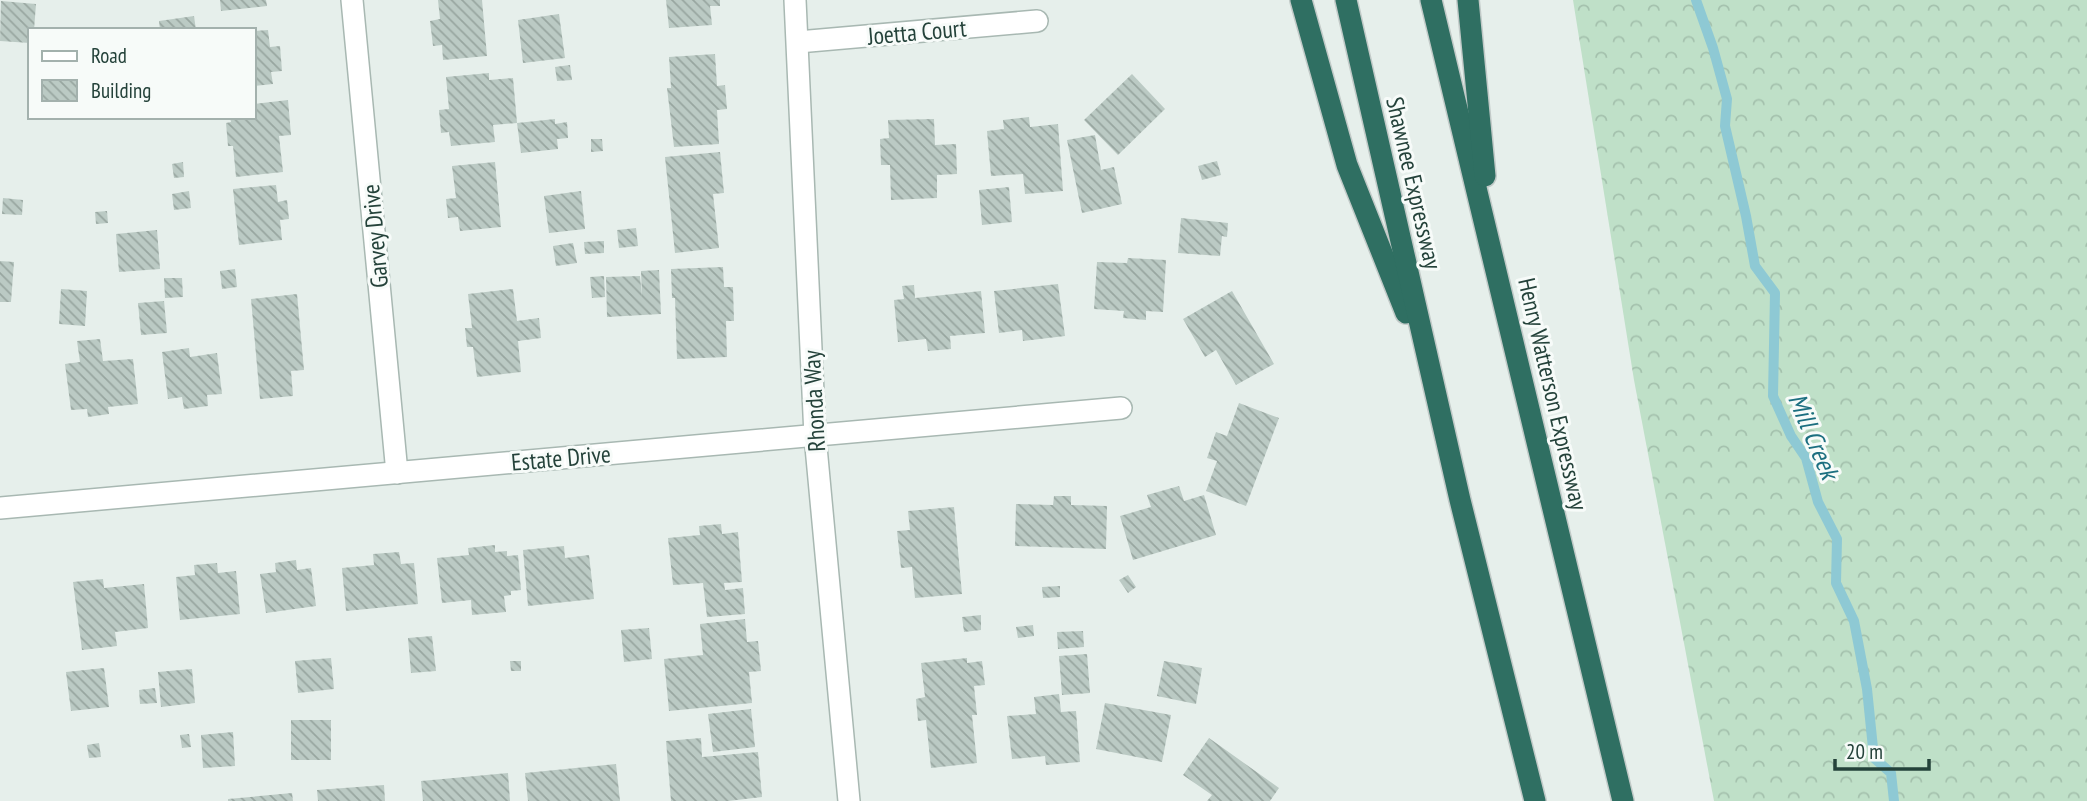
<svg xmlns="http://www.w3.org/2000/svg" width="2087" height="801" font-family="'PT Sans Narrow',sans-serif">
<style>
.forest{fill:url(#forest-crowns)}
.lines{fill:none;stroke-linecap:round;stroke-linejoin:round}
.stream{stroke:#8ec9d4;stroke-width:10}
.building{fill:url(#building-back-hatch)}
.street-casing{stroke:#a8b8b2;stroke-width:24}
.highway-casing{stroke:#c2cac8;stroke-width:24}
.street{stroke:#fff;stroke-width:21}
.highway{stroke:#2f6f62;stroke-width:21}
.labels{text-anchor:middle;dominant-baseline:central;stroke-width:6;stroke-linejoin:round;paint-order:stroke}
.street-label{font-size:24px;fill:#24423a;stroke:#f7fbf9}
.water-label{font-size:26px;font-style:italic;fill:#1c6f80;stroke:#f7fbf9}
</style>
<defs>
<pattern id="forest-crowns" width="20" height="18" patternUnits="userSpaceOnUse" patternTransform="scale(1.75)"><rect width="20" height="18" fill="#bfe0c8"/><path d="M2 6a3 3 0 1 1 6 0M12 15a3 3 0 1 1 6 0" fill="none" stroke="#a4c1ad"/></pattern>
<pattern id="building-back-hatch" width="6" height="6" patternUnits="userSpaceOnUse" patternTransform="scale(1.75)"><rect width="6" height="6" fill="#bbcac4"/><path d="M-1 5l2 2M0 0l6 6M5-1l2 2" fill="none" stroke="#98a6a0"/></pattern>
</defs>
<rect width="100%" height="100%" fill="#e6efeb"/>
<path class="forest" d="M1573,0H2087V801H1714L1634,380Z"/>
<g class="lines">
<path class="stream" d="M1696,0L1713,48L1727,99L1725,126L1746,216L1755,266L1775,293L1773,396L1791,436L1806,458L1818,502L1837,539L1836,583L1854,621L1867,689L1874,758L1891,773L1894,801"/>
</g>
<g class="building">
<path d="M220,0H266L267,6L221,11Z"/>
<path d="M438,0H482L487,56L443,60L442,45L433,46L430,21L440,19Z"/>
<path d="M666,0H720V6H710L712,25L669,28Z"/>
<path d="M1,1L36,4L34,30H30V43L0,41Z"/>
<path d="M559,14L565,58L523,63L518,20Z"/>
<path d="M194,16L196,30H160L159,21Z"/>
<path d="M268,30L270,47L280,46L282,71L271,72L273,84L254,86V31Z"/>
<path d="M715,54L717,86L725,85L727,109L717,110L719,144L674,147L667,88H671L669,57Z"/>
<path d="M570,65L572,80L557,81L555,67Z"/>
<path d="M489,73V80L513,78L517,123L493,125L495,142L451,146L449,132L441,133L439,110L449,109L446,77Z"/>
<path d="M1132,74L1165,109L1118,155L1084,120Z"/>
<path d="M288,100L291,135L279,136L283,172L236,177L233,146H228L226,123L231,122L230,117H254V104Z"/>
<path d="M1029,117L1030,127L1058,124L1063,191L1025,194L1023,174L991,176L987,131L1004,129L1003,120Z"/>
<path d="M555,119V124L567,122L568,138L557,139L558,149L521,153L517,123Z"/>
<path d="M934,119L935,145L956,144L957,174L937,175V198L891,200L890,165H881L880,139L889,138L888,120Z"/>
<path d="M1095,135L1101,170L1114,167L1122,204L1082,213L1067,140Z"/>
<path d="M591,139H602L603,151L591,152Z"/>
<path d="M720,152L724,193L713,194L719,248L675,253L665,157Z"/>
<path d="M1217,161L1221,175L1202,180L1198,166Z"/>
<path d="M183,162L184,177L174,178L172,164Z"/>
<path d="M495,162L501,227L460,231L458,217L448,218L446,199L456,198L452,166Z"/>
<path d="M276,185L278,202L287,200L289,219L280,220L282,240L239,245L233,189Z"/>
<path d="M1009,187L1012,222L982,225L979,190Z"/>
<path d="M189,191L191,208L174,210L172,194Z"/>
<path d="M581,191L585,229L549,233L544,196Z"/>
<path d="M3,198L23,200L22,215L2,214Z"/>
<path d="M107,211L108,223L96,224L95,212Z"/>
<path d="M1181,218L1228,223L1227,237L1222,236L1220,256L1178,253Z"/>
<path d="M636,228L638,246L619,248L617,230Z"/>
<path d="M157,230L160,269L119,272L116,234Z"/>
<path d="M604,241V253L585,254L584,242Z"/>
<path d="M573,243L577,263L556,266L553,246Z"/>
<path d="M1128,258L1166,260L1163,312L1146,311V320L1123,318L1124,311L1094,309L1097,262L1127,263Z"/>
<path d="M0,261L14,262L11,302H0Z"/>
<path d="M723,267L724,287H733L734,321H726L727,357L677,359L675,298H672L671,269Z"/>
<path d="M235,269L237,287L222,289L220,271Z"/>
<path d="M659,270L661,314L607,317L606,277L640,276L642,297L641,271Z"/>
<path d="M604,276L605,297L592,298L590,277Z"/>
<path d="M164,278H182L183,297L165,298Z"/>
<path d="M1058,284L1065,336L1023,341L1022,330L999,333L994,291Z"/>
<path d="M914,285L915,298L981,291L985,333L950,336L951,349L928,351L926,339L898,342L894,300L904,299L902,286Z"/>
<path d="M61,289L87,291L85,326L59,324Z"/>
<path d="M513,289L517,321L539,318L541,338L518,341L521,372L477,377L473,347H467L465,328H472L468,294Z"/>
<path d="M1232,291L1274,364L1236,385L1216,350L1205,357L1183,319Z"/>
<path d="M297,294L304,370L291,371L293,396L260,399L251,299Z"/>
<path d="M164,301L167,333L141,335L138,303Z"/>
<path d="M100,339L103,361L133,359L138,404L108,407L109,414L88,417L87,409L71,410L65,364L80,362L77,341Z"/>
<path d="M189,348L190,357L217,353L222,394L207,395L208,406L184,409L182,397L168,399L162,352Z"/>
<path d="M1239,403L1279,418L1246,506L1206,491L1217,461L1207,458L1216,432L1227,436Z"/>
<path d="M1179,486L1184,501L1204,495L1216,535L1133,560L1120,516L1151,507L1147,495Z"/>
<path d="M1054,496H1071V505L1107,506L1106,549L1015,546L1016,504L1053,505Z"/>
<path d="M954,507L962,594L915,598L912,567L901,568L897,531L910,530L908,511Z"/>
<path d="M721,524L722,534L738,532L742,582L724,583L725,590L743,588L745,614L707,617L703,583L673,585L668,538L700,535L699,526Z"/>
<path d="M495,545V552L507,551V556L518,555L521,590L511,591V595L504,596L506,612L472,615L471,600L442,603L437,558L469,555L468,548Z"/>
<path d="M564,546L565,558L589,555L594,599L528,606L523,550Z"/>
<path d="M399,552L401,564L414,563L418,604L346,611L342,568L374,565L373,554Z"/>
<path d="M296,560L297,570L311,568L316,606L266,613L260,574L276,572L275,563Z"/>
<path d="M217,563L218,573L236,571L240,614L180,620L176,577L195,575L194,565Z"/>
<path d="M1128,575L1136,587L1128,593L1119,580Z"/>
<path d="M103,579L104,588L144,584L148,628L115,632L117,646L82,650L73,582Z"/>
<path d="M1060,586V597L1043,598L1042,587Z"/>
<path d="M981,615V630L964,632L962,617Z"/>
<path d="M745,619L747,642L758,641L761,671L749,672L752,703L669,711L664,659L703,655L700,624Z"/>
<path d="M1033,625L1034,636L1018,638L1016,627Z"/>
<path d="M649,628L652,659L624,662L621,630Z"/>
<path d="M1083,631L1084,647L1058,649L1057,632Z"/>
<path d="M432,636L436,671L411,673L408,638Z"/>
<path d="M1087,654L1090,693L1062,695L1059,656Z"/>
<path d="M331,658L334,689L298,693L295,661Z"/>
<path d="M967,658V663L982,661L985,685L974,686L977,715H972L977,763L931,768L926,720L918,721L916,699L925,697L921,663Z"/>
<path d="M510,661H521V671H511Z"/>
<path d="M1164,661L1202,668L1196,704L1157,696Z"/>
<path d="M104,668L109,707L71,711L66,672Z"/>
<path d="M192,669L195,703L161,707L158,672Z"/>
<path d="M155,688L157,703L140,704L139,690Z"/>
<path d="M1059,694L1061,712L1076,711L1080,762L1046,765L1045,756L1012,759L1007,716L1036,714L1034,697Z"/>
<path d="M1105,703L1171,715L1162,762L1096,749Z"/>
<path d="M751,709L755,747L713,752L708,714Z"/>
<rect x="291" y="720" width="40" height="40"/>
<path d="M233,732L235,766L203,768L201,735Z"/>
<path d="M189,734L191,747L182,748L180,735Z"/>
<path d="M701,738L702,757L758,752L762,797L728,801H671L666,741Z"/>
<path d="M1209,738L1279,788L1270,801H1207L1212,795L1183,775Z"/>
<path d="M99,743L101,757L89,758L87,745Z"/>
<path d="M616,764L620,801H528L525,773Z"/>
<path d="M508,773L510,801H423L421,781Z"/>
<path d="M384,785L385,801H318L317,790Z"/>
<path d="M292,793L293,801H228V799Z"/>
</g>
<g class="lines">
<defs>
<g id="street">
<path d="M352,0L397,473"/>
<path d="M795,0L815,436L849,801"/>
<path d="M798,42L1037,21"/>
<path d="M0,508L1121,408"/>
</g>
<g id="highway">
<path d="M1301,0L1347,165L1406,313"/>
<path d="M1346,0L1460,500L1535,801"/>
<path d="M1431,0L1623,801"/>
<path d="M1468,0L1485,176"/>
</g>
</defs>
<use href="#street" class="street-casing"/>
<use href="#highway" class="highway-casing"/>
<use href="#street" class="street"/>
<use href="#highway" class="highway"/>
</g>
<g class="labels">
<g class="street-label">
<text transform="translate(917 32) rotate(-5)">Joetta Court</text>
<text transform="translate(1414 183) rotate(77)">Shawnee Expressway</text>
<text transform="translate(375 236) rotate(-95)">Garvey Drive</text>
<text transform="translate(1553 394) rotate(77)">Henry Watterson Expressway</text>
<text transform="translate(814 401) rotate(-93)">Rhonda Way</text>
<text transform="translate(561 458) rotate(-5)">Estate Drive</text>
</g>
<g class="water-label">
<text transform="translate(1814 436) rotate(67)">Mill Creek</text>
</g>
</g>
<rect x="28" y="28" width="228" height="91" fill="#f7fbf9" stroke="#a3b1ad" stroke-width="2"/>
<rect x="42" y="51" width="35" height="10" fill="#ffffff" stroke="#a3b1ad" stroke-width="2"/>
<text x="91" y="63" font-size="21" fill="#24423a">Road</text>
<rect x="42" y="80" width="35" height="21" fill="url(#building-back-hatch)" stroke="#a3b1ad" stroke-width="2"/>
<text x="91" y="98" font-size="21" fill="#24423a">Building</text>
<path d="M1835 759v10h94v-10" fill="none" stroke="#24423a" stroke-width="3.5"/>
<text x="1846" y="759" font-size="21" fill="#24423a" stroke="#f7fbf9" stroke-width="5" paint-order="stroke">20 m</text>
</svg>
